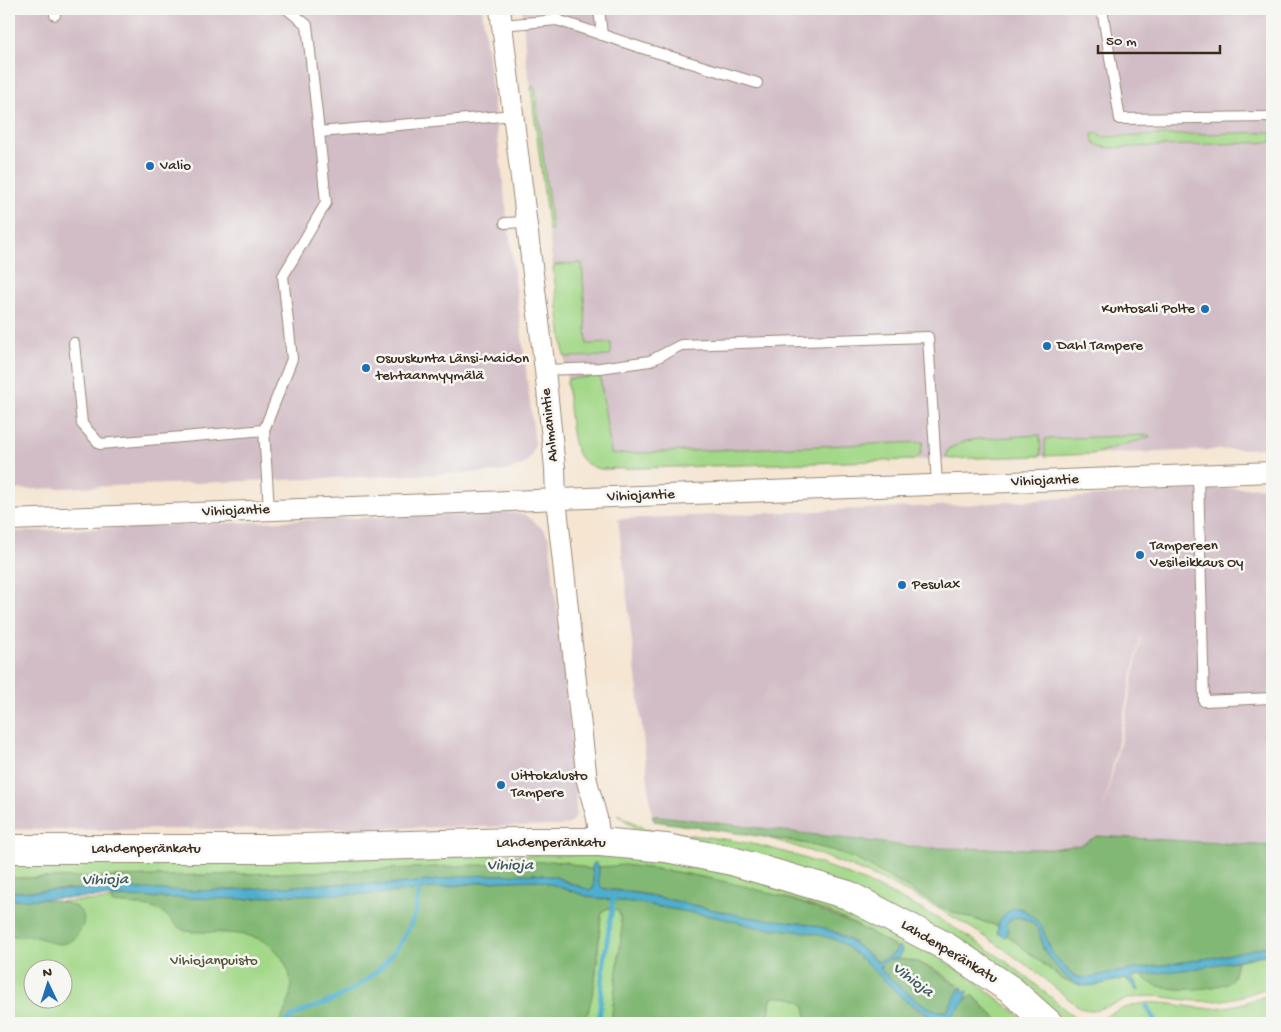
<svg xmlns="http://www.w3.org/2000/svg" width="1281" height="1032" font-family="'Gochi Hand',sans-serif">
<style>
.industrial{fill:#d2bdc6;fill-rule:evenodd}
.green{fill:#a3d888;stroke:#6f8153;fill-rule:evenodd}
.forest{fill:#82b874;stroke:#5e7149}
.water{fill:#4eaecd;stroke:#446c76}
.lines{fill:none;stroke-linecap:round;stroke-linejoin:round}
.stream{stroke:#4eaecd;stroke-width:5}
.lane-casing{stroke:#988878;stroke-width:12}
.street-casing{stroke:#988878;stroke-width:22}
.secondary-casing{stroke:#988878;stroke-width:30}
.lane{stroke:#fff;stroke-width:10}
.street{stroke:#fff;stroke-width:20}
.secondary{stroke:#fff;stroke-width:28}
.poi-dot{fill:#1f6fb2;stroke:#f6f6f2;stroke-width:2}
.labels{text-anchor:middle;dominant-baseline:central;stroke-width:5;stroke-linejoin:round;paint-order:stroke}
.poi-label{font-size:15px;fill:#3b2a1e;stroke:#f6f6f2;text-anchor:start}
.street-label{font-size:15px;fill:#3b2a1e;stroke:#f6f6f2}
.park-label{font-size:15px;fill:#555638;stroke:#f6f6f2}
.water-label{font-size:16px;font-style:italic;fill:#42585b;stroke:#f6f6f2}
</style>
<rect width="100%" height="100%" fill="#f6f6f2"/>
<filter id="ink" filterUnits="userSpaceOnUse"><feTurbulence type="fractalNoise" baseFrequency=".02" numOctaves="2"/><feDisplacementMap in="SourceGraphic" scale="10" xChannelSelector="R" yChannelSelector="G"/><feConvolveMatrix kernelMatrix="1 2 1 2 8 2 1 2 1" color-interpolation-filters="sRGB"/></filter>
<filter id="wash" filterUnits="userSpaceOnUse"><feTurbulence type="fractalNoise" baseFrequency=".0096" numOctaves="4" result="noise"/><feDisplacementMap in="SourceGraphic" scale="20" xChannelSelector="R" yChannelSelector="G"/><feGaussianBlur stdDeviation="1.12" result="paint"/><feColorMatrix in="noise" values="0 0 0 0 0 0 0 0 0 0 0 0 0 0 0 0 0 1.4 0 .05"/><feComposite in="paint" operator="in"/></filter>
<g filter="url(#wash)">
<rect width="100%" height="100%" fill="#f5e5d1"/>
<g class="industrial">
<path d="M9,9H482L535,444L531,456L525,464L506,471L496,472L9,490Z"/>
<path d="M522,9H1272V448L607,470L600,469L586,463L579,455L575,445L531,88L526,60Z"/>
<path d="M1272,487V846L1097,836L1081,845L1050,849L924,848L652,815L618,519L961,505L1188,490ZM1141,636L1123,731L1103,812L1140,637Z"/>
<path d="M506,512L526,515L544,530L549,538L575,771L576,812L575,818L568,824L561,826L371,828L44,830L9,829V532Z"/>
</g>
<g class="green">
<path d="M532,86L535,88L552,229L549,232L531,88Z"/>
<path d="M1272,132V142L1108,148L1096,145L1093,142L1092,134L1099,133L1101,137Z"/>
<path d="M582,263L587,344L611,343V354L609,356L566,357L564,355L553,268L555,265Z"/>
<path d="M600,376L611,454L923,442L920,455L915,460L600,469C592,467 585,464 580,457C570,444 569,399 567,382L568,379Z"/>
<path d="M1040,435L1041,456L950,459L946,456L948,449L966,441L977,439Z"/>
<path d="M1149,435L1150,437L1093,454L1045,456V439Z"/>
<path d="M617,814L645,828L656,831C690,835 724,838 757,845C840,864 932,910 1001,958C1028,977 1053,999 1078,1021L1077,1023H1068L1010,975L974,950L638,830Z"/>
<path d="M764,837C791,841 820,845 846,855C879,869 908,890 940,906C958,916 978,920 998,926L997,932L1005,938L1007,935L1065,981L1081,985H1091L1127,979L1136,990L1132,977L1140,974C1170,999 1201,985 1234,976L1237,961L1269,954L1268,967L1272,972V986C1248,995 1223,1003 1198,1001C1174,1000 1158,993 1133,998C1116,1001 1095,1016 1079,1007C1061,993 1044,978 1025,964C947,907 858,863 764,837Z"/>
<path d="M475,855H587L643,858L720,870L843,908L886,927L912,941L974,980L1028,1023H1001L974,996L970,995L964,1001L967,994L962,992V987L934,969L917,962L898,959L901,956L898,946L897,948C874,934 850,921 826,911C798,900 769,894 741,887C694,874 648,864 599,867L598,864L592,866L593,870L565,862C380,870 195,877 9,878V864Z"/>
<path d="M324,894L313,1023H9V903ZM32,970H62V1000H32Z"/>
<path d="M608,908L618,911L620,916L622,928L611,1023H571L585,1016L595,983L601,916L603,911Z"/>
<path d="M1272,994V1023H1099L1098,1022L1099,1019C1114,1012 1130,1004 1147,1003C1170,1001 1193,1010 1216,1008C1235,1007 1254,1000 1272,994Z"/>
<path d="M773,997C783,996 804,998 806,1010C807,1014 806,1020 806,1023H769L770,1003Z"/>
</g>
<g class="forest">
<path d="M652,815L924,848L1050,849L1081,845L1097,836L1272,846V945L1216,957L1104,974L1094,977L1079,978L1072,974L1052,953L1041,925L1023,909L1019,908L999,921L998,926L958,914L941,907L864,863L832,850L798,842L654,821Z"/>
<path d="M554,861L565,862L593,870L594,888L590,890L586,889L556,877L535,874L461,876L439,880L395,884H328L234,890L186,891L119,888L9,892V878C191,877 372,871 554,861Z"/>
<path d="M624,865C719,876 815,898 897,948C895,955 886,961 878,962L853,942L838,933L746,917L645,894L602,888L598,883L599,867Z"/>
<path d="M538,880L593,898L633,902L721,918L756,927L808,932L831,938L842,943L862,959L913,1007L933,1018L944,1019L972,995L1001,1023H806C806,1020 807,1015 806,1011C805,999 782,994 772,998L770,1003L769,1023H611L622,928L620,916L618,911L608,908L603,911L601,916L595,983L588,1013L581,1019L571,1023H526L521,1021L510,1023H278C289,1007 295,988 288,970C273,931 239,934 205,932C198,932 192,932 186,931C175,928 171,917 162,912C148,904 129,905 113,903L109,897L247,899L281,895L375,894L418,890L484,882Z"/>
<path d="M30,899C47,899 98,902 80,930C77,936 74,941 66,943C55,946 47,940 36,937C28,935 18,936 9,936V900Z"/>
<path d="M1015,917C1024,917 1037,924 1040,934C1041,939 1041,945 1044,949C1051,961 1063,973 1074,982L1062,979L1007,935V922Z"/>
<path d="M890,959C918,957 939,973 960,988L947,1011C929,1016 894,981 881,970V965Z"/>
<path d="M1237,961L1232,980C1217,991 1170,992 1153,984C1148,982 1144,978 1140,974Z"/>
</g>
<g class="water">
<path d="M594,863H597C602,873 593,885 607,890C655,893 701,909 749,917C778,922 812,920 838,934C853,941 865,953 878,962L895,953L897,948L899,946L902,949L901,956L898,959H890L880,965L881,970C894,981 929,1016 947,1011L960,988H963V992L968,991C966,1005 952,1019 938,1020L907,1002L862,959L842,943L831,938L808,932L756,927L721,918L633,902L593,898L538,880L484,882L418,890L375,894L281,895L248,899L109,897L9,900V892L119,888L186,891L234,890L328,884H395L439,880L461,876L535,874L556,877L571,884L590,890L594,888L592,866Z"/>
<path d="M1015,908H1019L1027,912L1041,925L1052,953L1072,975L1079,978L1094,977L1104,974L1216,957L1272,945V953L1199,968L1135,976L1132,978L1139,989L1137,991L1127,979C1111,979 1096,989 1080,985C1068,982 1051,961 1044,950C1041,944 1042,938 1039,931C1034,920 1017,912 1007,922V935L1004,938L1002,934H998C996,921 1003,913 1015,908Z"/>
</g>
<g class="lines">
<g class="stream">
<path d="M1147,1007L1157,1023"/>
<path d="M944,1015L954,1023"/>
<path d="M285,1023C298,1010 317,1007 333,1000C366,983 384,970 403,938C408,930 412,923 415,914C417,905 417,896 419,887"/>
<path d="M599,1023L603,968L614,895"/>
</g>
</g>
</g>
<g filter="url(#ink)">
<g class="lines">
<defs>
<g id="lane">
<path d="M55,9V15"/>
<path d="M287,9L307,25L319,132L514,115"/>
<path d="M556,9L557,20"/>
<path d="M599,9L602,35"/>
<path d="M1102,9L1120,119L1272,117"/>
<path d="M502,25L557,20L642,48L757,83"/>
<path d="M505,223L526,222"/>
<path d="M74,343L82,424L100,444L264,430"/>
<path d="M545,370L600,368L650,361L681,345L928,337L937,485"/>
<path d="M1198,475L1204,701L1272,698"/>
<path d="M269,510L264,430L292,359L283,276L326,203L319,132"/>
</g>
<g id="street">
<path d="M500,9L545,370L555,468L556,499L587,781L597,818L600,842"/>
<path d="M9,520L1272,472"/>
</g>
<path id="secondary" d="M9,849H270L515,842H600L666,848L732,861L848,895L945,946L1011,990L1048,1023"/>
</defs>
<use href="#lane" class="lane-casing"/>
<use href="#street" class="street-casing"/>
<use href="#secondary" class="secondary-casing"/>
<use href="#lane" class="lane"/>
<use href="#street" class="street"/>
<use href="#secondary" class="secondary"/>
</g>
</g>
<g class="poi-dot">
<circle cx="150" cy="166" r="5"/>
<circle cx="1205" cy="309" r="5"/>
<circle cx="1047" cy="346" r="5"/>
<circle cx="366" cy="368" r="5"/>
<circle cx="1140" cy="555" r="5"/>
<circle cx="902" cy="585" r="5"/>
<circle cx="501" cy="785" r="5"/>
</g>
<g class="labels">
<g class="poi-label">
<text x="160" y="166">Valio</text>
<text x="1195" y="309" text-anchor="end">Kuntosali Polte</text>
<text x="1057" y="346">Dahl Tampere</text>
<text x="376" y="359">Osuuskunta Länsi-Maidon<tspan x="376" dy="17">tehtaanmyymälä</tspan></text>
<text x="1150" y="546">Tampereen<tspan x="1150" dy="17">Vesileikkaus Oy</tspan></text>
<text x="912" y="585">Pesulax</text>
<text x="511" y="776">Uittokalusto<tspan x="511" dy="17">Tampere</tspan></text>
</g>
<g class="street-label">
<text transform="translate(550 425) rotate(-96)">Ahlmanintie</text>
<text transform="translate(1045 481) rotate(-2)">Vihiojantie</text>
<text transform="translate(641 496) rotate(-2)">Vihiojantie</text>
<text transform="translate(236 511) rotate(-2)">Vihiojantie</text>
<text x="551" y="843">Lahdenperänkatu</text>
<text x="146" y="849">Lahdenperänkatu</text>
<text transform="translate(949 952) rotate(31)">Lahdenperänkatu</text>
</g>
<g class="park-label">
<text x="214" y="961">Vihiojanpuisto</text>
</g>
<g class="water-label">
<text x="510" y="866">Vihioja</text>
<text transform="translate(105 881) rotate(-1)">Vihioja</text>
<text transform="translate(912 981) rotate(37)">Vihioja</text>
</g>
</g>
<rect width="1281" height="1032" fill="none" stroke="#f6f6f2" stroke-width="30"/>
<g transform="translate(48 984) rotate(356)"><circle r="24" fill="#f6f6f2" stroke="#aba49d"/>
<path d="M0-4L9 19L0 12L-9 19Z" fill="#1f6fb2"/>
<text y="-8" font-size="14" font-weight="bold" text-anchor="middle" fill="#3b2a1e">N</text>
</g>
<path d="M1098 45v8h122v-8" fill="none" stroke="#3b2a1e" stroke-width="2.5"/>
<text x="1106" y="45" font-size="15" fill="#3b2a1e" stroke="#f6f6f2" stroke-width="4" paint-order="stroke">50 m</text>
</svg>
